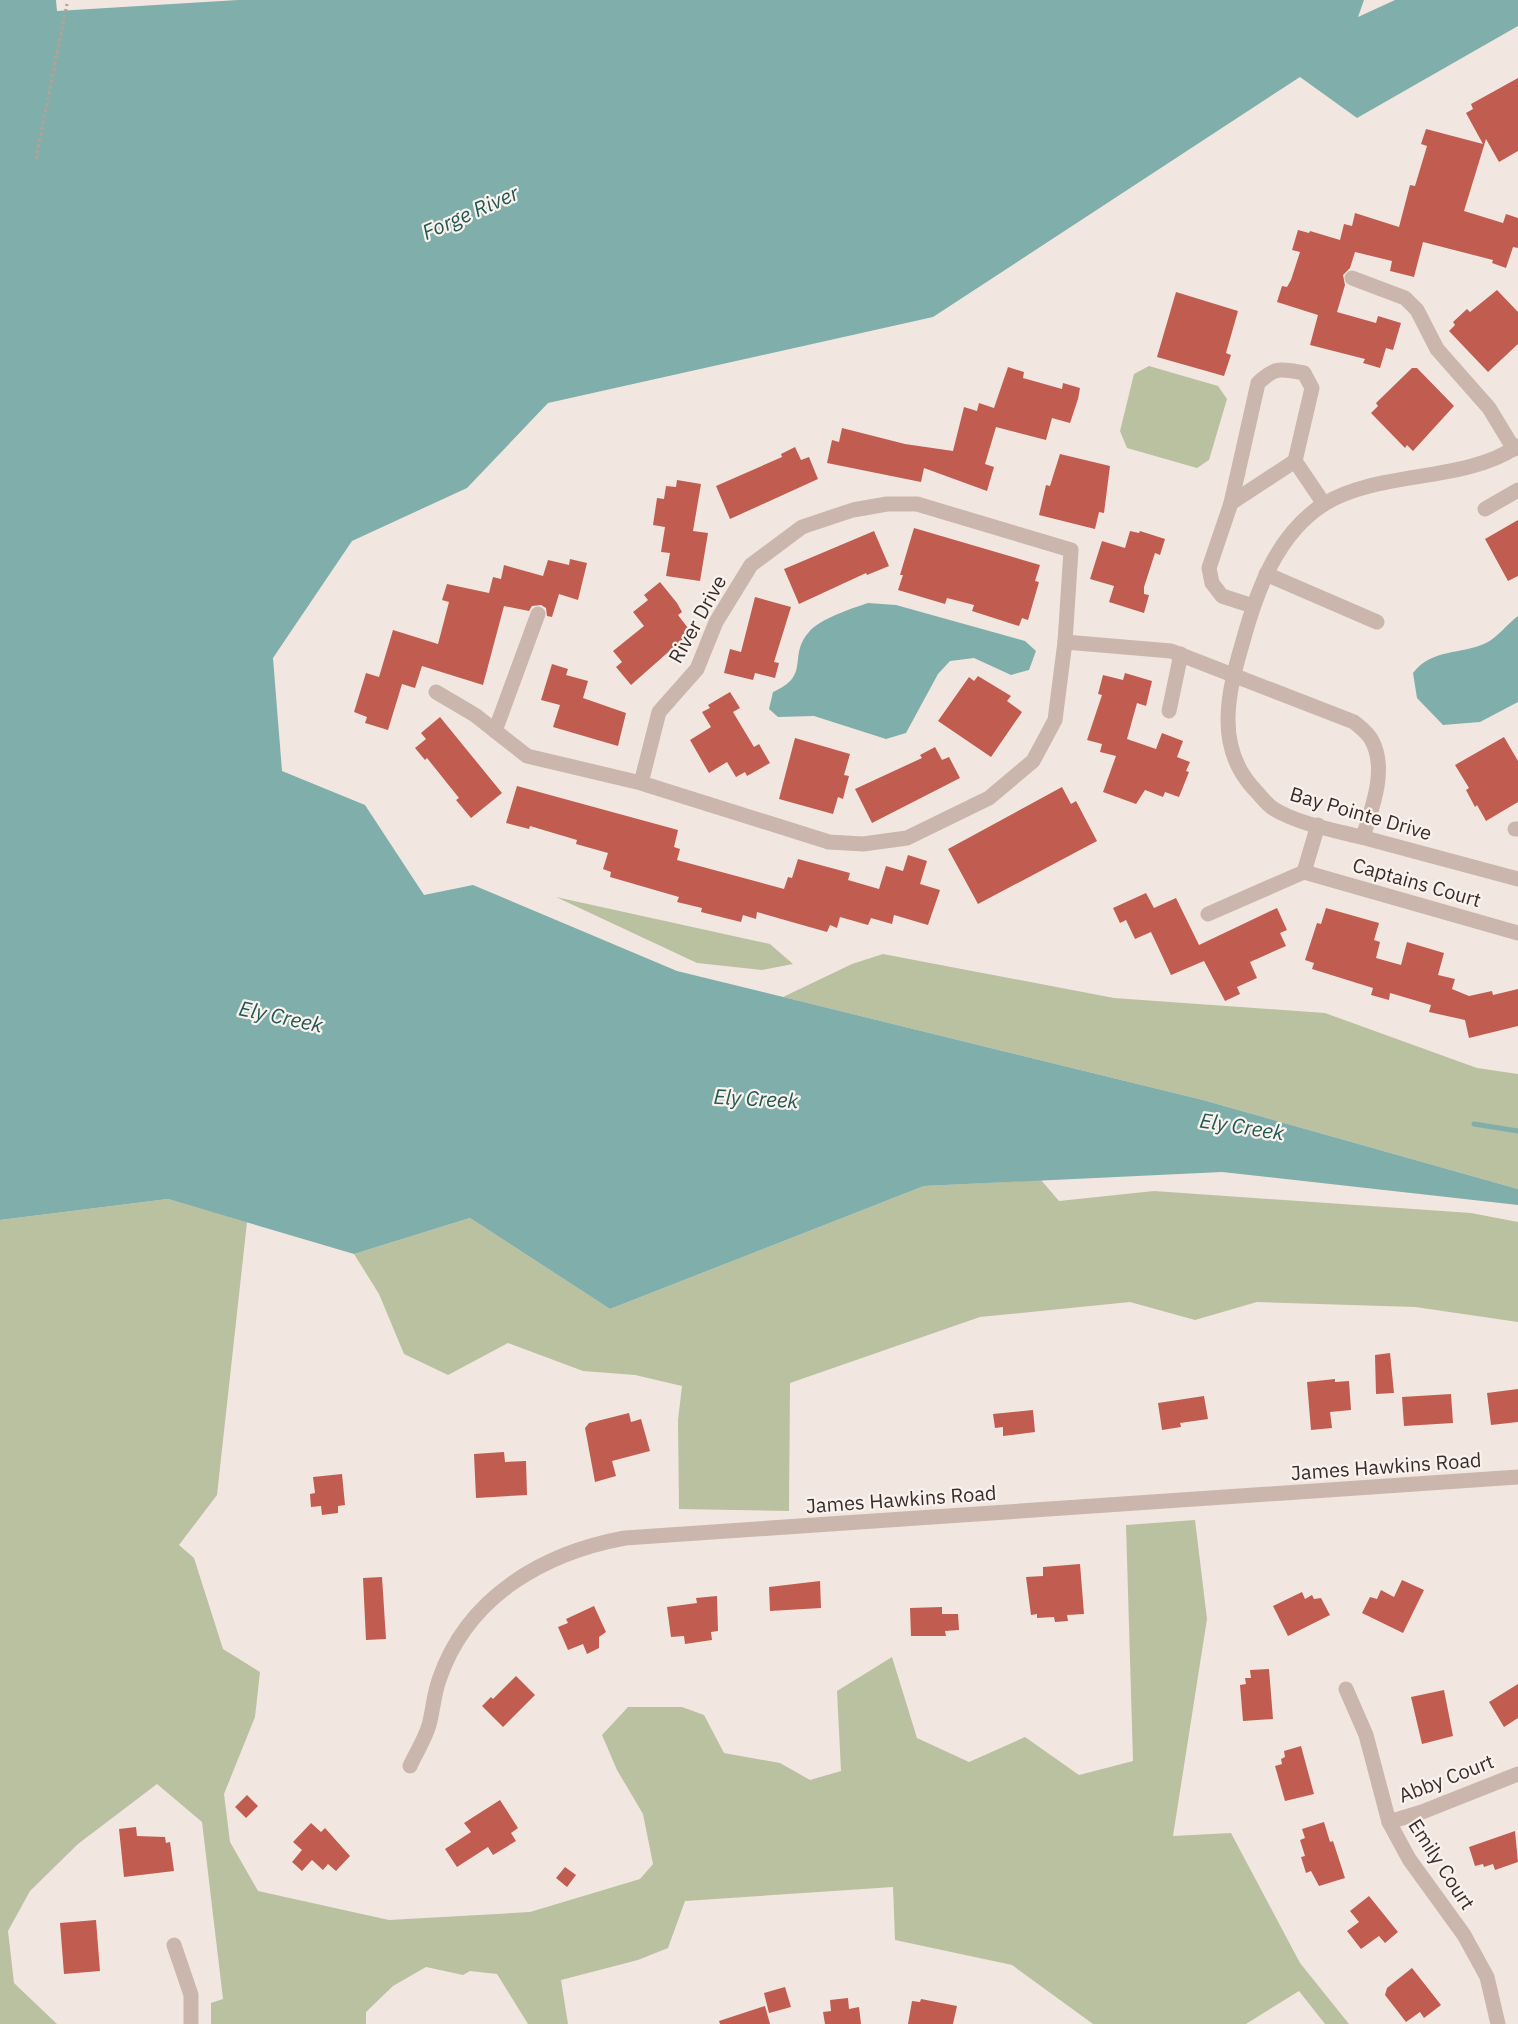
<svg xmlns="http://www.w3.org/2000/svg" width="1518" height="2024" font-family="'IBM Plex Sans',sans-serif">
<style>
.green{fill:#bac1a0}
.water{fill:#80aeaa}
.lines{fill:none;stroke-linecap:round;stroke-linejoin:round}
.stream{stroke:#80aeaa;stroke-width:5}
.building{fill:#c15c50}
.path{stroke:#b6a096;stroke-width:3;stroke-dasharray:3 3;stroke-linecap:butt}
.minor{stroke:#cab6ac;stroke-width:15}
.labels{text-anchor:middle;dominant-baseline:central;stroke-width:4.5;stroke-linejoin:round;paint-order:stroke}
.street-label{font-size:20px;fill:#392d2b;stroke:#faf2ed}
.water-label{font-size:21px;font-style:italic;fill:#225955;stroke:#faf2ed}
</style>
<rect width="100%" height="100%" fill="#f2e7e0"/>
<g class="green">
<path d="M1149,366L1218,386L1227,399L1209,460L1197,468L1127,448L1120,431L1134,374Z"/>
<path d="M556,897L770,944L793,964L762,970L697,963Z"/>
<path d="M883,954L1114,998L1325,1013L1477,1068L1518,1074V1189L1203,1100L783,997L852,964Z"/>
<path d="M1041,1180L1059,1201L1154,1191L1471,1213L1518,1222V1322L1415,1307L1257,1302L1195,1320L1130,1302L980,1317L790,1383L789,1511L679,1509L678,1420L682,1386L635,1375L583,1371L508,1343L448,1375L404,1354L379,1294L354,1254L470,1218L610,1309L924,1186Z"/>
<path d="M168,1199L247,1222L217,1495L179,1545L194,1558L223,1649L260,1672L255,1717L224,1794L230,1842L258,1891L389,1920L530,1912L640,1879L653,1864L643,1814L617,1770L602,1735L628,1707H682L704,1715L724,1753L780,1763L810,1780L841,1771L837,1691L892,1657L917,1738L969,1762L1025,1737L1079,1775L1133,1761L1126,1525L1195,1520L1207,1619L1173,1836L1231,1833L1300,1963L1349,2024H1325L1299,1991L1246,2024H1093L1012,1965L895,1940L893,1887L685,1901L668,1948L638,1960L561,1980L568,2024H528L497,1974L470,1971L463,1975L426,1967L393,1986L366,2012V2024H211V2003L223,1999L202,1822L157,1784L78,1844L30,1891L8,1931L14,1983L57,2024H0V1220Z"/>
</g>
<g class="water">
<path d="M0,0H56L57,11L238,0H1364L1358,17L1395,0H1518V26L1357,118L1300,77L933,317L548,403L467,488L352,541L273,658L282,771L365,805L424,895L473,885L677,971L1203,1100L1518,1189V1205L1222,1172L924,1186L610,1309L470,1218L354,1254L168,1199L0,1220Z"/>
<path d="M868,603L896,605L1025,641L1036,651L1029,670L1011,675L974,658L950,661L938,674L906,733L886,739L814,716L778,717L769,709L773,692C812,675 787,657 809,632C819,619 853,608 868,603Z"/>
<path d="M1518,616V702L1480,722L1443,725L1417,698L1413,673C1432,648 1461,655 1486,643C1497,638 1507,624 1518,616Z"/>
</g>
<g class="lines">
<path class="stream" d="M1474,1124L1518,1131"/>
</g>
<g class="building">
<path d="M1518,78V151L1499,162L1486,139L1464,211L1503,223L1506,214L1518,218V248L1513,247L1506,268L1492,263L1493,260L1423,242L1414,277L1390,271L1392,261L1355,252L1350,268L1343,275L1345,285L1337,312L1376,323L1378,316L1401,323L1393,350L1386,348L1380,368L1363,363L1365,359L1310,345L1318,315L1277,302L1282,286L1287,287L1291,280L1300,252L1292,250L1298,230L1309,233L1310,231L1340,240L1344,224L1352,226L1355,213L1399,227L1410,185L1415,186L1427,146L1421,144L1426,129L1483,144L1466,113L1473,109L1471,104Z"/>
<path d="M1497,290L1518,312V344L1488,372L1449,331L1455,325L1453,322L1467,309L1470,312Z"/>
<path d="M1176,292L1238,311L1226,353L1231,355L1224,376L1157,357Z"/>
<path d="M1008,367L1024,372L1023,378L1062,389L1063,383L1080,388L1078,399L1070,423L1052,418L1046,440L996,427L985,464L994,467L987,491L924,468L921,482L827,463L832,440L839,442L842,428L905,444L953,451L964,407L977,411L979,403L994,408Z"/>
<path d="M1412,368H1417L1454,406L1413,451L1407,445L1405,448L1371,413L1378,406L1376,403Z"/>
<path d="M795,447L801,460L809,457L818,479L730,519L716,486L782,457L781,454Z"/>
<path d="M1060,454L1110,466L1104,513L1099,512L1095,529L1039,515L1046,485L1050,486Z"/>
<path d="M677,480L701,484L693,531L708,533L700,581L666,576L670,553L661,552L665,527L653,525L657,498L664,499L666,486L676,487Z"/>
<path d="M1518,520V576L1508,581L1485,539Z"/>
<path d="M914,528L1040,565L1035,581L1039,582L1028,620L1022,618L1019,626L972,611L974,605L947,598L945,604L898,590L903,575H900Z"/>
<path d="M874,531L889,566L867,575L866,573L799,604L784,569Z"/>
<path d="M1130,531L1139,533L1140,531L1165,539L1160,555L1155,553L1144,587V594L1149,595L1144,613L1109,602L1114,586L1090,579L1102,541L1125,548Z"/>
<path d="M570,559L587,563L578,600L559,594L552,617L547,616L546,608L541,605L532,606L529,611L504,606L483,685L422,666L415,688L402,684L388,730L365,723L367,717L354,712L366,673L379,677L393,630L438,644L449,602L442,600L447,584L489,593L493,577L501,579L504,565L543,576L548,560L569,565Z"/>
<path d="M660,582L677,603L682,612L678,615L691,632L631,685L616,667L622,662L613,651L644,626L633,612L648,600L644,595Z"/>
<path d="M755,597L791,607L774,662L779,663L775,678L755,673L753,680L724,673L730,649L741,652Z"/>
<path d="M552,664L568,669L566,675L588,681L583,698L626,713L618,746L553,727L560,705L541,700Z"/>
<path d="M1125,673L1152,681L1146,706L1137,703L1127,739L1156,749L1162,733L1183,741L1177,757L1190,762L1186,771L1189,772L1179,797L1165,792L1163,797L1145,790L1136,804L1103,792L1116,756L1100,752L1102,744L1087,740L1102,695L1098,694L1103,675L1123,680Z"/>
<path d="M978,676L1011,696L1007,701L1022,712L991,757L938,721L969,677L974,681Z"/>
<path d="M730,692L740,708L733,712L754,747L759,744L770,763L747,776L745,772L736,777L727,762L709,773L690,740L711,727L702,712L710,708L708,705Z"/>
<path d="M440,717L502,793L471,818L456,800L459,798L427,758L425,760L415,748L426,739L421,733Z"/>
<path d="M1504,737L1518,761V802L1486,821L1477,805L1475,807L1466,790L1469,788L1455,765Z"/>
<path d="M795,738L850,754L844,775L849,776L845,791L843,799L838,797L833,814L779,799Z"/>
<path d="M935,747L942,760L949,757L960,778L872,823L855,789L922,758L920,755Z"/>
<path d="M517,786L678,830L674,847L680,849L677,860L784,889L788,877L792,878L798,859L850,873L848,880L879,889L886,866L903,871L908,855L927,861L920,884L940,890L928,925L894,915L892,924L871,918L868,925L840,917L837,928L830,925L827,932L757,912L756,919L743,915L741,922L701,912L702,908L677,902L679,897L610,877L611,872L603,869L608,853L576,844L577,840L530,826L529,829L506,823Z"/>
<path d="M1062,787L1071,804L1076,801L1097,841L978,904L948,849Z"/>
<path d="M1146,893L1154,908L1176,898L1199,945L1277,908L1287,930L1280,933L1286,946L1250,962L1257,978L1237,987L1240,994L1225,1001L1204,961L1171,975L1151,932L1135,939L1126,920L1120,923L1113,908Z"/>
<path d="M1326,908L1379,923L1374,940L1380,942L1376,958L1401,965L1407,942L1444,953L1438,975L1455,979L1452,989L1469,996L1492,991L1493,995L1518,989V1026L1469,1038L1465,1020L1429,1012L1431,1005L1390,993L1389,1000L1371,995L1373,988L1312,969L1314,963L1305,960L1317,923L1321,924Z"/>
<path d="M1390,1353L1394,1393L1376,1394L1375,1355Z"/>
<path d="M1335,1379V1382L1349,1381L1351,1410L1330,1412L1332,1428L1311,1430L1307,1382Z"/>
<path d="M1518,1389V1422L1491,1425L1487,1393Z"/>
<path d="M1451,1394L1453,1423L1404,1426L1402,1397Z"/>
<path d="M1204,1396L1208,1419L1180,1423L1181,1427L1162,1430L1158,1403Z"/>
<path d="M1033,1410L1035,1432L1003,1436V1427L995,1428L993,1414Z"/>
<path d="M629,1413L631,1422L641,1419L650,1451L612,1461L616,1476L595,1482L585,1428L589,1423Z"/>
<path d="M504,1452L505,1462L526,1461L527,1495L476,1498L474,1454Z"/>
<path d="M342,1474L345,1505L338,1506V1513L322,1515L321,1506L311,1507L310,1494L315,1493L313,1477Z"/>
<path d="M1080,1564L1084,1614L1067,1615L1068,1621L1055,1622L1054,1617L1037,1618V1614L1031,1615L1026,1577L1043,1576V1567Z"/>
<path d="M382,1577L386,1639L366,1640L363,1578Z"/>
<path d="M1402,1580L1424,1590L1403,1633L1362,1613L1370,1597L1377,1599L1381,1590L1394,1597Z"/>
<path d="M820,1581L821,1608L770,1611L769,1587Z"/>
<path d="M1302,1592L1305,1599L1312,1595L1314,1599L1321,1598L1330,1615L1288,1636L1273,1606Z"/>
<path d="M717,1596L718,1631L711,1632L712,1640L685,1644L684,1636L671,1637L667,1607L697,1603L696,1598Z"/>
<path d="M594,1606L606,1632L599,1637V1648L587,1654L583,1644L568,1650L558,1627L568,1623L566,1619Z"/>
<path d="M942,1607V1614H958L959,1630L945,1631L946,1636H911L910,1608Z"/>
<path d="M1269,1669L1273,1719L1243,1721L1240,1685L1246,1684L1245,1678H1251L1250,1670Z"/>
<path d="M516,1676L535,1695L503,1727L482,1706L491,1697L493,1699Z"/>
<path d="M1518,1684V1718L1504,1727L1489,1702Z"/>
<path d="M1444,1690L1453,1736L1422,1744L1411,1697Z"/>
<path d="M1301,1746L1314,1794L1285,1801L1275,1766L1282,1764L1281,1759L1285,1757L1284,1751Z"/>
<path d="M247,1795L258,1806L246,1818L235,1807Z"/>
<path d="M500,1800L518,1828L511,1833L516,1841L493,1855L488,1847L457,1867L445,1849L471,1832L464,1823Z"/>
<path d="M1324,1822L1330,1842L1333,1841L1345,1878L1319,1886L1311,1871L1306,1873L1301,1857L1305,1856L1300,1840L1305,1838L1302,1829Z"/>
<path d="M311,1823L321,1832L325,1828L350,1856L336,1871L328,1864L323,1870L312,1860L302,1871L292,1862L302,1850L293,1842Z"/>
<path d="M136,1827L137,1836L165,1837L166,1843L170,1842L174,1871L124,1877L119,1829Z"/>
<path d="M1515,1831L1518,1862L1495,1870L1493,1864L1484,1867L1483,1864L1475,1866L1469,1847Z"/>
<path d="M565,1867L576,1875L567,1887L556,1878Z"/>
<path d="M1369,1896L1398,1932L1385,1943L1379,1936L1361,1949L1347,1931L1359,1922L1350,1911Z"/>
<path d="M96,1920L100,1971L64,1974L60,1923Z"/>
<path d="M1412,1968L1441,2005L1424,2018L1420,2012L1406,2022L1385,1995L1387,1988Z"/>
<path d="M785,1987L791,2007L769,2013L764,1993Z"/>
<path d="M848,1998L849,2009L859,2007L861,2024H825L823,2012L831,2011L830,2000Z"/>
<path d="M921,1999L957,2006L953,2024H908L912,2001L920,2002Z"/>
<path d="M765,2006L770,2024H720L719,2021Z"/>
</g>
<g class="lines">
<path class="path" d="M36,159L67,4"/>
<g class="minor">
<path d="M1352,278L1405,298L1417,310L1437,349L1489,408L1514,449"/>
<path d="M1518,446C1464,483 1379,470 1324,504C1277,534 1257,590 1243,641C1228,692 1214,747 1255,790C1261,796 1267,805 1274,809C1298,824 1338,831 1365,838C1416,852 1467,865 1518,879"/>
<path d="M1231,503L1295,461"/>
<path d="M1485,509L1518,490"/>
<path d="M1266,574L1377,622"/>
<path d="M1253,606L1222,596L1212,583L1209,568L1231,503L1258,383C1276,366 1281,369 1304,373L1312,388L1295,461L1324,504"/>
<path d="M1065,642L1171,651L1354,722C1360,727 1367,732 1371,739C1388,768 1372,808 1363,837"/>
<path d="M436,692L475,715L527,756L641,783L829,842L863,844L907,838L989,798L1033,761L1055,720L1065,642L1071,550L917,504H887L853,510L802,527L751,565L716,622L697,669L659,712L641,783"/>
<path d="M1169,711L1181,654"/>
<path d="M495,731L538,614"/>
<path d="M1515,829H1518"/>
<path d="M1304,872L1518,933"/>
<path d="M1208,914L1304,872L1318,825"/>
<path d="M1346,1689L1366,1735L1389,1822L1409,1859L1464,1935L1487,1977L1498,2024"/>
<path d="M410,1766C416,1753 425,1739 429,1725C433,1710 434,1694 439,1680C467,1597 543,1553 625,1538L1518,1477"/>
<path d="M1389,1822L1422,1812L1518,1774"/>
<path d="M174,1945L191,1995V2024"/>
</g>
</g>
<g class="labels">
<g class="street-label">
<text transform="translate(697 619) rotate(-61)">River Drive</text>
<text transform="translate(1361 813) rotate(16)">Bay Pointe Drive</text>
<text transform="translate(1417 882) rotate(16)">Captains Court</text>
<text transform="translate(1386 1466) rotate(-4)">James Hawkins Road</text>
<text transform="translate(901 1499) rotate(-4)">James Hawkins Road</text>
<text transform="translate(1446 1778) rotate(-21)">Abby Court</text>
<text transform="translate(1442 1864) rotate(57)">Emily Court</text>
</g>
<g class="water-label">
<text transform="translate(470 212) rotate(-24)">Forge River</text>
<text transform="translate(281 1016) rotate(12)">Ely Creek</text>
<text transform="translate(756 1098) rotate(3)">Ely Creek</text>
<text transform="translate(1242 1126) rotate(9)">Ely Creek</text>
</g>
</g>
</svg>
